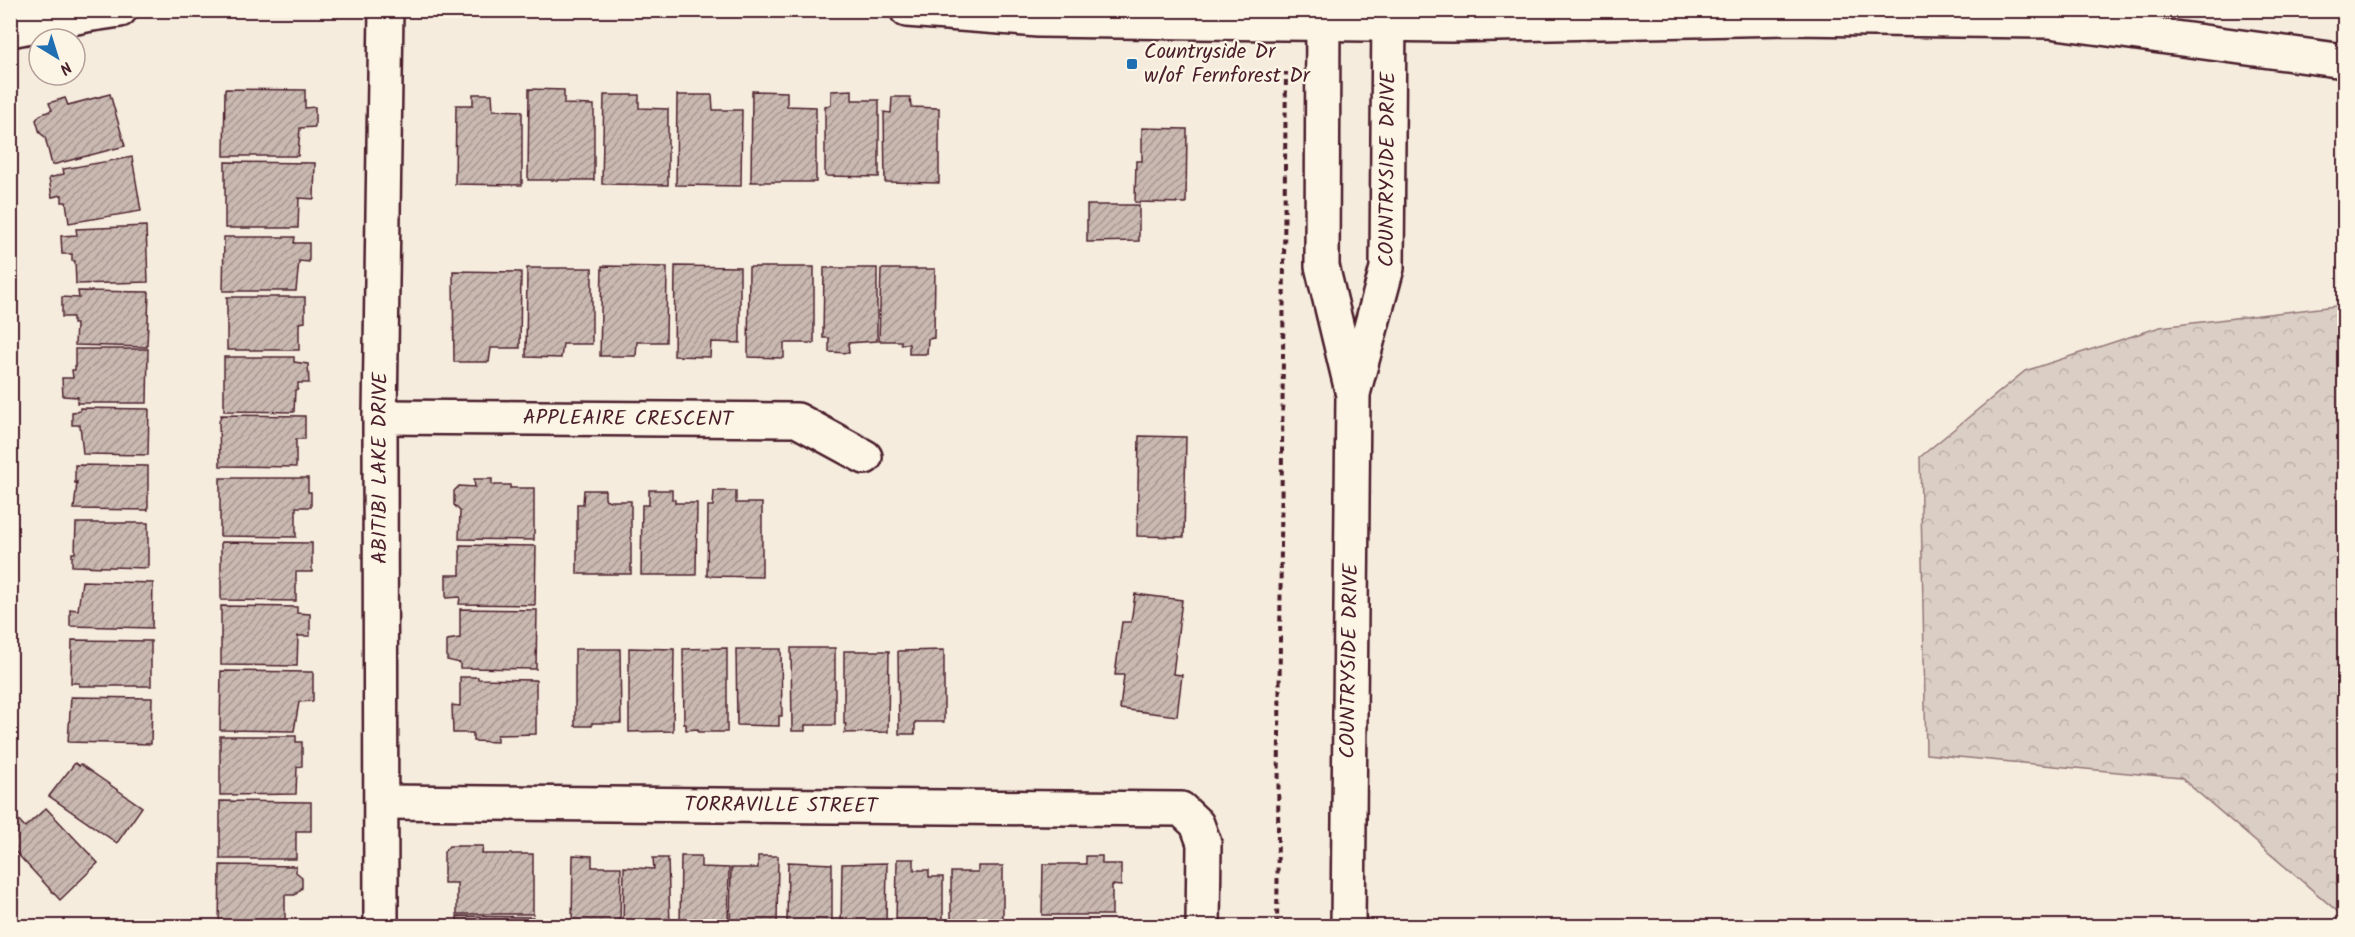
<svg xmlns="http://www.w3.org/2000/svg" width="2355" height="937" font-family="Kalam,sans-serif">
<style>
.forest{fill:url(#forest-crowns);stroke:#927678;stroke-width:1.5}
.building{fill:url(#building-hatch);stroke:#4a1f2b;stroke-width:1.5}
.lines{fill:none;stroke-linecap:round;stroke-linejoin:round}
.minor-casing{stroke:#4a1f2b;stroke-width:38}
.major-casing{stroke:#4a1f2b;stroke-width:38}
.path{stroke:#4a1f2b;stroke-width:4;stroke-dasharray:6 4.5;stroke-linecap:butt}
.minor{stroke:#fcf5e5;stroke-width:33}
.major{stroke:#fcf5e5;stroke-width:33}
.poi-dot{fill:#1f6fb2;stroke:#fcf5e5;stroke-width:2}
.labels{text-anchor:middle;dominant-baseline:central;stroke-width:4.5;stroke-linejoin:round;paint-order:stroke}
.poi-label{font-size:21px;fill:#4a1f2b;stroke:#fcf5e5;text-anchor:start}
.street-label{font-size:21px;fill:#4a1f2b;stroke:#fcf5e5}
</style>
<defs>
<pattern id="forest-crowns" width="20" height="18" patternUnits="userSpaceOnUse" patternTransform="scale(1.5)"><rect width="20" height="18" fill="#dbcec4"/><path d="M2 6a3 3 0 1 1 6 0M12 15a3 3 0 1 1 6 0" fill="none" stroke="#bdb0a9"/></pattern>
<pattern id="building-hatch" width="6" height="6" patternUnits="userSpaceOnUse" patternTransform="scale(1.5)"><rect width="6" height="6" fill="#cab9b1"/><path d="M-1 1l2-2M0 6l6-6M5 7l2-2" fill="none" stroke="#a69690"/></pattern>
</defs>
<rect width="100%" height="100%" fill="#f5ecde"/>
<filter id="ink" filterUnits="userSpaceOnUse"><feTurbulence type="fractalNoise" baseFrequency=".0167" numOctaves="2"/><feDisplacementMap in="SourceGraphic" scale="12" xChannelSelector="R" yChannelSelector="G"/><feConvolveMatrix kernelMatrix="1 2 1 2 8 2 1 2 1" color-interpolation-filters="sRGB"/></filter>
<g filter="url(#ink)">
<path class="forest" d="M2344,305V917L2181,778L1926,754L1920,457L2025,371L2160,327Z"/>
<g class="building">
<path d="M225,89L305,90V108L315,107V127L300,128L298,156H224Z"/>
<path d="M529,89L564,90V104L594,105V180H528Z"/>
<path d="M852,90V100H879V177L825,176V106L831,105V91Z"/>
<path d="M752,91L787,92V106L816,107V182H751Z"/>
<path d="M110,94L125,146L52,165L45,137L40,133L36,120L40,115L52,110L49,103L65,98L68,105Z"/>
<path d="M473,94H492L493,110L522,111V185L455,184L456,105H473Z"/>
<path d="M604,95H639V108L668,109V185L602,184Z"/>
<path d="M677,95H712L713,110H742L741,186L676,185Z"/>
<path d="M892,97H910L911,107L939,108V183L885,182L884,112L891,113Z"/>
<path d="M1142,128L1187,129L1186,203L1135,202L1136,161H1142Z"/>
<path d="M132,157L141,211L69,223L66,202H62V195L52,197L49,178L64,174L63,169Z"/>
<path d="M225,162L315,163L314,199L299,198L298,228H225Z"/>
<path d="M1087,205H1139V241L1087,242Z"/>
<path d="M146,226L148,282L76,284L75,261H72V254H62L61,236L77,235L76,229Z"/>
<path d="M224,237H295L294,243H309V262L299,261L296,291H223Z"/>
<path d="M602,266L667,267L666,342H637L636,356H600Z"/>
<path d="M675,266L740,267V343L711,342L710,357L674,356Z"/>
<path d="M749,267H814V343H784V358L748,357Z"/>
<path d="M527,268H592V344H563L561,358L526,357Z"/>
<path d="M824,268H877V341L848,343L849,353L829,352V338H823Z"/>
<path d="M881,269H935L934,338L928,339L927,354H909V344H901V341H879Z"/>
<path d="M453,271L521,272L520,348H491L489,362H454Z"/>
<path d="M78,291L149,292L147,347L75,345L76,324H73V317H62V297L79,298Z"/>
<path d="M227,297H305V322L299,323V350H227Z"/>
<path d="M75,349H148L147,403H77L78,397L63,396L62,378H73L72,370H75Z"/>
<path d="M224,357H294V362L308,364L309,383H298V389L295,390L294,412L224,411Z"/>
<path d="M80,408L149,409L148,455L83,454L80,425H72V412L80,411Z"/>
<path d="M221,415L305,416V439H296V467L220,466L219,422Z"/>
<path d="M1139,436L1186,437L1184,537L1137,536Z"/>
<path d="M75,465L148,466V510L74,509L77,482L75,483Z"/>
<path d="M220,478H308V492H311V507H296V537L220,536Z"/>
<path d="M474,479H492V485H510V488H534V540L459,539L460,511L454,505V491L459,486L475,487Z"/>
<path d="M584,490H605V499L610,501H631V574H577V504H583Z"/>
<path d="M649,490H672V499L675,500V503H697L696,575H641L642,505H649Z"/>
<path d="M714,491H736V503H762V577L707,576L708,506H713Z"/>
<path d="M76,523H148V568L72,566V553H75Z"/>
<path d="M221,542L312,543V572H296V601L221,600Z"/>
<path d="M460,545L536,546L535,605L459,604L460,597L446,598V575H460Z"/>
<path d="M82,581L153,583L152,628L70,626V609L78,610Z"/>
<path d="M1135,594L1182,600L1173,674L1182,675L1177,716L1120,709L1124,675H1115L1122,622H1131Z"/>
<path d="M221,606L297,607V613L310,614V636H298L297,666L221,665Z"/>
<path d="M460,609L537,610L536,669L460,668V663L447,660V640L460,638Z"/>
<path d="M72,640L151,641V686H79V683H71Z"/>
<path d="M629,648L674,649L673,731L629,732Z"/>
<path d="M727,648V732H698V729L686,730V724H684L683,649Z"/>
<path d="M791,648H835V725H805V731H792Z"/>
<path d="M575,649H620L621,723H592V726H575Z"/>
<path d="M736,649H781L782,716H779V726L737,725Z"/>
<path d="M944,650V722H915V734H899L898,651Z"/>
<path d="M844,651H889L888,732L844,733L846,724H844Z"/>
<path d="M221,671L313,672V701L299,702L294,731L220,730Z"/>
<path d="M460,677H478V679L536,680V734L497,735V742L473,741V733H453L452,705L460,706Z"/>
<path d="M71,697L152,698L151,744L68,742Z"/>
<path d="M220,736H296V742H302V766L297,767L296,794L220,795Z"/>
<path d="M75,763L79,766L80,764L142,807L117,843L49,796Z"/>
<path d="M220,801L311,802V831H296V859H220Z"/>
<path d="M46,808L98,863L60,900L10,846V821L15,816L25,827Z"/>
<path d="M449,846H483L482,854H533V914H457V883H444V852Z"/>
<path d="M573,855L592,856V867H621L620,926H572Z"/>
<path d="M681,856H701V867L729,868L728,926H680Z"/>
<path d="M758,856H778L777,926H730L731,868H758Z"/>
<path d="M1086,856H1102V864H1121V886L1112,885V915H1042L1043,864H1086Z"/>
<path d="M653,858H668L670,926H623L624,867L654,869Z"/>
<path d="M897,859H914V870H929V877H943V926H896Z"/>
<path d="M788,862L832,864V926H787Z"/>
<path d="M887,863L886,926H841L842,864Z"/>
<path d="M220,865L296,866V872L302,877V888L295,895H285V924H219Z"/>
<path d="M978,866H1003V926H951V872H978Z"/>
<path d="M457,916L533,917V926H457Z"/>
<path d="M1043,923L1117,925V926H1043Z"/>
</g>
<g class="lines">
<defs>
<g id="minor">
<path d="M907,10L1038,20L1451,25L1790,18L2049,21L2344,61"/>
<path d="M10,30L86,15L120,10"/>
<path id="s1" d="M380,417L797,420L865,457"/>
<path id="s2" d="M382,802L1181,809L1197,824L1204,843L1203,926"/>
<path id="s3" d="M381,926L380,417L386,10"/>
</g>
<g id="major">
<path d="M1323,10L1322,266L1353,395L1348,926"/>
<path id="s4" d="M1354,390L1387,268L1389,10"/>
</g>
</defs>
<use href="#minor" class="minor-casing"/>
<use href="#major" class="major-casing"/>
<path class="path" d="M1277,926L1286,72"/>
<use href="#minor" class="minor"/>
<use href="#major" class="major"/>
</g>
</g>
<rect class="poi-dot" x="1126" y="58" width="12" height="12" rx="3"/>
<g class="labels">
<g class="poi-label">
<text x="1144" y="52">Countryside Dr<tspan x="1144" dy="24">w/of Fernforest Dr</tspan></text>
</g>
<g class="street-label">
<text stroke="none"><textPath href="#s4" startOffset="225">COUNTRYSIDE DRIVE</textPath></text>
<text stroke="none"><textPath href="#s1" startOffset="248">APPLEAIRE CRESCENT</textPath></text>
<text stroke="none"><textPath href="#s3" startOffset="458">ABITIBI LAKE DRIVE</textPath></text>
<text transform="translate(1350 661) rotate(-89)">COUNTRYSIDE DRIVE</text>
<text stroke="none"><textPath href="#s2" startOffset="399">TORRAVILLE STREET</textPath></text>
</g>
</g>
<rect width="2355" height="937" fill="none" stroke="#fcf5e5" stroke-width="36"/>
<rect x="18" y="18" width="2319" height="901" fill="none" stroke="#4a1f2b" stroke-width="2" filter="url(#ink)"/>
<g transform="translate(57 57) rotate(142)"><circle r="28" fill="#fcf5e5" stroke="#b59f9b" stroke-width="1.5"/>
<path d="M0-4.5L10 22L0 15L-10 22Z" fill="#1f6fb2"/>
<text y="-9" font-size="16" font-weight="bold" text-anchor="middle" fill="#4a1f2b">N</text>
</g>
</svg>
